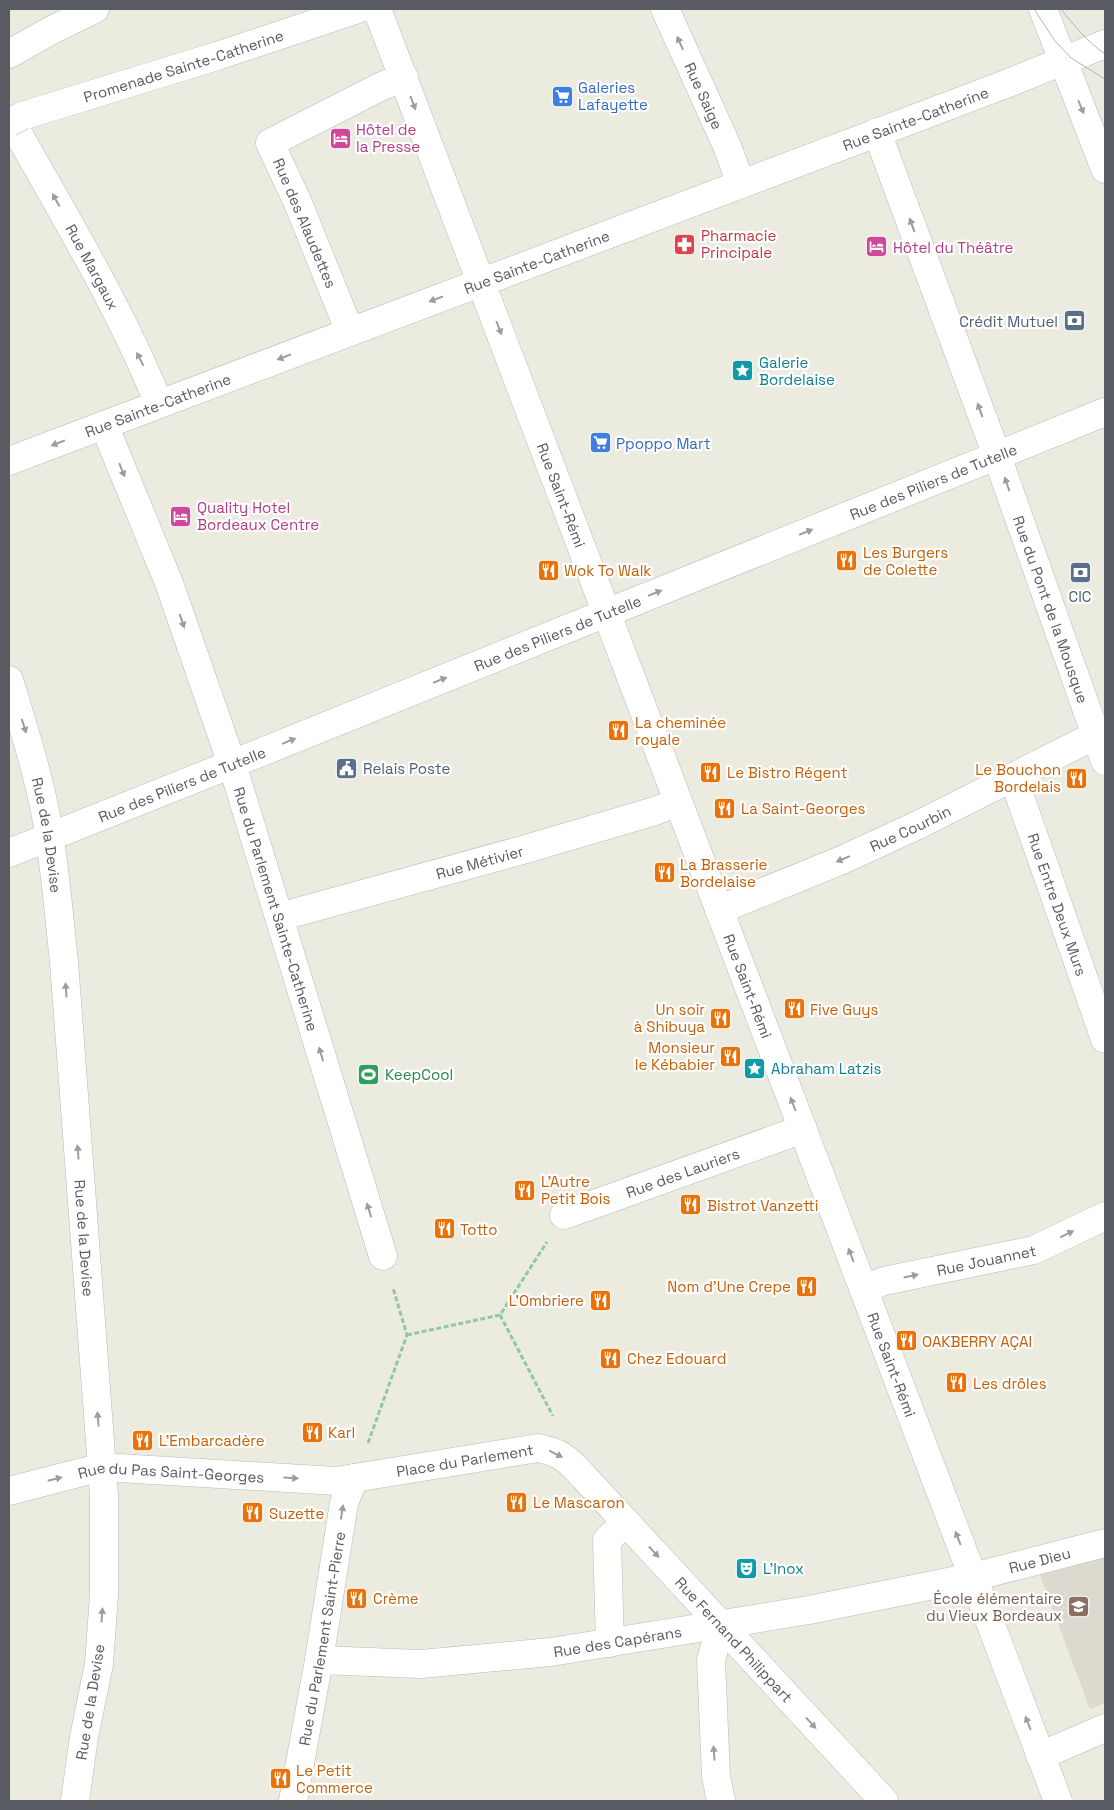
<svg xmlns="http://www.w3.org/2000/svg" width="1114" height="1810" font-family="'Space Grotesk',sans-serif">
<style>
.education{fill:#dcdace}
.lines{fill:none;stroke-linecap:round;stroke-linejoin:round}
.minor-casing{stroke:#b7b9bf;stroke-width:29}
.path{stroke:#92c6a8;stroke-width:3;stroke-dasharray:5 2.5;stroke-linecap:butt}
.minor{stroke:#fff;stroke-width:28}
.tram{stroke:#b3b4b4;stroke-width:1}
.minor-bridge-casing{stroke:#b7b9bf;stroke-width:29;stroke-linecap:butt}
.minor-bridge{stroke:#fff;stroke-width:28}
.oneway{fill:#9b9da0}
.labels{text-anchor:middle;dominant-baseline:central;stroke-width:4.5;stroke-linejoin:round;paint-order:stroke}
.street-label{font-size:15px;fill:#585b61;stroke:#fff}
.shop-label{font-size:15px;fill:#366cbe;stroke:#fff;text-anchor:start}
.hotel-label{font-size:15px;fill:#b23c85;stroke:#fff;text-anchor:start}
.health-label{font-size:15px;fill:#be3a42;stroke:#fff;text-anchor:start}
.service-label{font-size:15px;fill:#4e5e75;stroke:#fff;text-anchor:end}
.culture-label{font-size:15px;fill:#0d838f;stroke:#fff;text-anchor:start}
.food-label{font-size:15px;fill:#c56008;stroke:#fff;text-anchor:start}
.leisure-label{font-size:15px;fill:#27864d;stroke:#fff;text-anchor:start}
.education-label{font-size:15px;fill:#785e54;stroke:#fff;text-anchor:end}
</style>
<rect width="100%" height="100%" fill="#ecebdf"/>
<path class="education" d="M1105,1553V1703L1090,1709L1038,1570Z"/>
<g class="lines">
<defs>
<g id="minor">
<path id="s1" d="M377,9L1058,1801"/>
<path id="s2" d="M665,9L727,146L741,184"/>
<path d="M1043,9L1105,169"/>
<path d="M9,54L52,30L95,9"/>
<path id="s3" d="M22,116L217,56L358,9"/>
<path id="s4" d="M877,132L997,456L1105,761"/>
<path id="s5" d="M19,135C68,222 121,310 159,404"/>
<path d="M350,332L298,203L270,143L380,87L404,77"/>
<path id="s6" d="M104,425L169,583L232,764L383,1256"/>
<path id="s7" d="M9,461L1006,84L1105,44"/>
<path id="s8" d="M9,680C23,726 38,773 47,821C55,867 59,915 64,962L104,1495V1595L99,1664L84,1737L75,1801"/>
<path id="s9" d="M1013,777L1105,1039"/>
<path id="s10" d="M9,853L232,764L1105,412"/>
<path id="s11" d="M719,910L842,860L920,824L1096,735"/>
<path id="s12" d="M279,917L526,849L655,811L678,802"/>
<path id="s13" d="M564,1215L803,1129"/>
<path id="s14" d="M864,1289L884,1281L1034,1250L1105,1216"/>
<path id="s15" d="M9,1491L102,1467L336,1481L538,1448C563,1453 568,1460 585,1478L884,1801"/>
<path d="M610,1643L607,1540L626,1522"/>
<path id="s16" d="M319,1660L421,1664L551,1652L809,1610L973,1577L1105,1543"/>
<path d="M1040,1756L1105,1728"/>
<path id="s17" d="M293,1801L319,1660L344,1503L354,1478"/>
<path d="M721,1801L716,1776L711,1660L721,1625"/>
</g>
</defs>
<use href="#minor" class="minor-casing"/>
<g class="path">
<path d="M500,1315L553,1416"/>
<path d="M407,1335L500,1315L547,1242"/>
<path d="M368,1443L407,1335L393,1288"/>
</g>
<use href="#minor" class="minor"/>
<g class="tram">
<path d="M1034,9L1055,41L1071,58L1105,79"/>
<path d="M1061,9C1074,26 1088,42 1105,54"/>
</g>
<defs>
<path id="minor-bridge" d="M9,123L22,116"/>
</defs>
<use href="#minor-bridge" class="minor-bridge-casing"/>
<use href="#minor-bridge" class="minor-bridge"/>
</g>
<defs><path id="oneway-solid" d="M-6-.8H1V-3.2L6.5 0L1 3.2V.8H-6Z" transform="scale(1.25)"/></defs>
<g class="oneway">
<use href="#oneway-solid" transform="translate(680 43) rotate(-114)"/>
<use href="#oneway-solid" transform="translate(413 103) rotate(69)"/>
<use href="#oneway-solid" transform="translate(1081 107) rotate(68)"/>
<use href="#oneway-solid" transform="translate(56 200) rotate(-119)"/>
<use href="#oneway-solid" transform="translate(912 225) rotate(-110)"/>
<use href="#oneway-solid" transform="translate(436 299) rotate(159)"/>
<use href="#oneway-solid" transform="translate(499 328) rotate(69)"/>
<use href="#oneway-solid" transform="translate(284 357) rotate(159)"/>
<use href="#oneway-solid" transform="translate(140 359) rotate(-117)"/>
<use href="#oneway-solid" transform="translate(980 410) rotate(-110)"/>
<use href="#oneway-solid" transform="translate(58 443) rotate(159)"/>
<use href="#oneway-solid" transform="translate(122 470) rotate(68)"/>
<use href="#oneway-solid" transform="translate(1007 484) rotate(-109)"/>
<use href="#oneway-solid" transform="translate(806 532) rotate(-22)"/>
<use href="#oneway-solid" transform="translate(655 593) rotate(-22)"/>
<use href="#oneway-solid" transform="translate(182 621) rotate(71)"/>
<use href="#oneway-solid" transform="translate(440 680) rotate(-22)"/>
<use href="#oneway-solid" transform="translate(24 726) rotate(72)"/>
<use href="#oneway-solid" transform="translate(289 741) rotate(-22)"/>
<use href="#oneway-solid" transform="translate(843 859) rotate(157)"/>
<use href="#oneway-solid" transform="translate(66 990) rotate(-94)"/>
<use href="#oneway-solid" transform="translate(321 1054) rotate(-107)"/>
<use href="#oneway-solid" transform="translate(793 1104) rotate(-111)"/>
<use href="#oneway-solid" transform="translate(78 1152) rotate(-94)"/>
<use href="#oneway-solid" transform="translate(369 1210) rotate(-107)"/>
<use href="#oneway-solid" transform="translate(1067 1234) rotate(-26)"/>
<use href="#oneway-solid" transform="translate(851 1255) rotate(-111)"/>
<use href="#oneway-solid" transform="translate(911 1276) rotate(-12)"/>
<use href="#oneway-solid" transform="translate(98 1419) rotate(-95)"/>
<use href="#oneway-solid" transform="translate(556 1454) rotate(26)"/>
<use href="#oneway-solid" transform="translate(291 1478) rotate(3)"/>
<use href="#oneway-solid" transform="translate(55 1479) rotate(-14)"/>
<use href="#oneway-solid" transform="translate(342 1512) rotate(-81)"/>
<use href="#oneway-solid" transform="translate(958 1538) rotate(-111)"/>
<use href="#oneway-solid" transform="translate(654 1552) rotate(47)"/>
<use href="#oneway-solid" transform="translate(102 1615) rotate(-86)"/>
<use href="#oneway-solid" transform="translate(811 1723) rotate(47)"/>
<use href="#oneway-solid" transform="translate(1028 1723) rotate(-111)"/>
<use href="#oneway-solid" transform="translate(714 1753) rotate(-94)"/>
</g>
<defs>
<symbol id="supermarket-square" viewBox="-11 -11 22 22"><rect x="-9" y="-9" width="18" height="18" rx="4" fill="#3f7fe0" stroke="#fff"/><path d="M-6-5.5h2.5l.6 2H6L4.5 2H-2.5L-4.4-4H-6ZM-1.5 3.2a1.3 1.3 0 1 0 .1 0ZM3 3.2a1.3 1.3 0 1 0 .1 0Z" fill="#fff"/></symbol>
<symbol id="hotel-square" viewBox="-11 -11 22 22"><rect x="-9" y="-9" width="18" height="18" rx="4" fill="#d1479c" stroke="#fff"/><path d="M-6-4.5h1.5V1H6V5H4.5V3h-9V5H-6ZM-4 0a1.8 1.8 0 1 1 3.6 0ZM.5 0V-2.5h3Q6-2.5 6 0Z" fill="#fff"/></symbol>
<symbol id="pharmacy-square" viewBox="-11 -11 22 22"><rect x="-9" y="-9" width="18" height="18" rx="4" fill="#e0444e" stroke="#fff"/><path d="M-2-6h4v4h4v4h-4v4h-4v-4h-4v-4h4Z" fill="#fff"/></symbol>
<symbol id="bank-square" viewBox="-11 -11 22 22"><rect x="-9" y="-9" width="18" height="18" rx="4" fill="#5c6f8a" stroke="#fff"/><path d="M-6-4H6V4H-6ZM0-2.3a2.3 2.3 0 1 0 0 4.6a2.3 2.3 0 1 0 0-4.6Z" fill="#fff"/></symbol>
<symbol id="sight-square" viewBox="-11 -11 22 22"><rect x="-9" y="-9" width="18" height="18" rx="4" fill="#0f9aa8" stroke="#fff"/><path d="M0-6L1.8-2.2L6-1.7L2.9 1.2L3.7 5.4L0 3.3L-3.7 5.4L-2.9 1.2L-6-1.7L-1.8-2.2Z" fill="#fff"/></symbol>
<symbol id="restaurant-square" viewBox="-11 -11 22 22"><rect x="-9" y="-9" width="18" height="18" rx="4" fill="#e8710a" stroke="#fff"/><path d="M-5-6h1v4h1v-4h1v4h1v-4h1v5L-1.5 .5V6h-2V.5L-5-1ZM5-6V6H3V1.5H1.5Q1.5-4 5-6Z" fill="#fff"/></symbol>
<symbol id="civic-square" viewBox="-11 -11 22 22"><rect x="-9" y="-9" width="18" height="18" rx="4" fill="#5c6f8a" stroke="#fff"/><path d="M-.6-6.5H3V-4.5H.6V-3L4-1V1h2V6H-6V1h2V-1L-.6-3ZM-1.2 2.5V6h2.4V2.5Z" fill="#fff"/></symbol>
<symbol id="stadium-square" viewBox="-11 -11 22 22"><rect x="-9" y="-9" width="18" height="18" rx="4" fill="#2e9e5b" stroke="#fff"/><path d="M0-5a6.5 5 0 1 0 0 10a6.5 5 0 1 0 0-10ZM-3.5-1.8h7v3.6h-7Z" fill="#fff"/></symbol>
<symbol id="theatre-square" viewBox="-11 -11 22 22"><rect x="-9" y="-9" width="18" height="18" rx="4" fill="#0f9aa8" stroke="#fff"/><path d="M-5-5.5Q0-4 5-5.5V0Q5 5 0 6Q-5 5-5 0ZM-3.3-2.5H-1v1.5H-3.3ZM1-2.5H3.3v1.5H1ZM-2.8 1Q0 5.5 2.8 1Z" fill="#fff"/></symbol>
<symbol id="school-square" viewBox="-11 -11 22 22"><rect x="-9" y="-9" width="18" height="18" rx="4" fill="#8d6e63" stroke="#fff"/><path d="M0-5L7-2L0 1L-7-2ZM-4 1L0 2.5L4 1V4Q0 6-4 4Z" fill="#fff"/></symbol>
</defs>
<g fill-rule="evenodd">
<use href="#supermarket-square" x="550" y="84" width="25" height="25"/>
<use href="#hotel-square" x="328" y="126" width="25" height="25"/>
<use href="#pharmacy-square" x="672" y="232" width="25" height="25"/>
<use href="#hotel-square" x="864" y="234" width="25" height="25"/>
<use href="#bank-square" x="1062" y="308" width="25" height="25"/>
<use href="#sight-square" x="730" y="358" width="25" height="25"/>
<use href="#supermarket-square" x="588" y="430" width="25" height="25"/>
<use href="#hotel-square" x="168" y="504" width="25" height="25"/>
<use href="#restaurant-square" x="834" y="548" width="25" height="25"/>
<use href="#restaurant-square" x="536" y="558" width="25" height="25"/>
<use href="#bank-square" x="1068" y="560" width="25" height="25"/>
<use href="#restaurant-square" x="606" y="718" width="25" height="25"/>
<use href="#civic-square" x="334" y="756" width="25" height="25"/>
<use href="#restaurant-square" x="698" y="760" width="25" height="25"/>
<use href="#restaurant-square" x="1064" y="766" width="25" height="25"/>
<use href="#restaurant-square" x="712" y="796" width="25" height="25"/>
<use href="#restaurant-square" x="652" y="860" width="25" height="25"/>
<use href="#restaurant-square" x="782" y="996" width="25" height="25"/>
<use href="#restaurant-square" x="708" y="1006" width="25" height="25"/>
<use href="#restaurant-square" x="718" y="1044" width="25" height="25"/>
<use href="#sight-square" x="742" y="1056" width="25" height="25"/>
<use href="#stadium-square" x="356" y="1062" width="25" height="25"/>
<use href="#restaurant-square" x="512" y="1178" width="25" height="25"/>
<use href="#restaurant-square" x="678" y="1192" width="25" height="25"/>
<use href="#restaurant-square" x="432" y="1216" width="25" height="25"/>
<use href="#restaurant-square" x="794" y="1274" width="25" height="25"/>
<use href="#restaurant-square" x="588" y="1288" width="25" height="25"/>
<use href="#restaurant-square" x="894" y="1328" width="25" height="25"/>
<use href="#restaurant-square" x="598" y="1346" width="25" height="25"/>
<use href="#restaurant-square" x="944" y="1370" width="25" height="25"/>
<use href="#restaurant-square" x="300" y="1420" width="25" height="25"/>
<use href="#restaurant-square" x="130" y="1428" width="25" height="25"/>
<use href="#restaurant-square" x="504" y="1490" width="25" height="25"/>
<use href="#restaurant-square" x="240" y="1500" width="25" height="25"/>
<use href="#theatre-square" x="734" y="1556" width="25" height="25"/>
<use href="#restaurant-square" x="344" y="1586" width="25" height="25"/>
<use href="#school-square" x="1066" y="1594" width="25" height="25"/>
<use href="#restaurant-square" x="268" y="1766" width="25" height="25"/>
</g>
<g class="labels">
<g class="street-label">
<text stroke="none"><textPath href="#s3" startOffset="169">Promenade Sainte-Catherine</textPath></text>
<text stroke="none"><textPath href="#s2" startOffset="95">Rue Saige</textPath></text>
<text stroke="none"><textPath href="#s7" startOffset="969">Rue Sainte-Catherine</textPath></text>
<text transform="translate(305 223) rotate(67)">Rue des Alaudettes</text>
<text stroke="none"><textPath href="#s7" startOffset="564">Rue Sainte-Catherine</textPath></text>
<text stroke="none"><textPath href="#s5" startOffset="151">Rue Margaux</textPath></text>
<text stroke="none"><textPath href="#s7" startOffset="159">Rue Sainte-Catherine</textPath></text>
<text stroke="none"><textPath href="#s10" startOffset="996">Rue des Piliers de Tutelle</textPath></text>
<text stroke="none"><textPath href="#s1" startOffset="520">Rue Saint-Rémi</textPath></text>
<text stroke="none"><textPath href="#s4" startOffset="508">Rue du Pont de la Mousque</textPath></text>
<text stroke="none"><textPath href="#s10" startOffset="591">Rue des Piliers de Tutelle</textPath></text>
<text stroke="none"><textPath href="#s10" startOffset="186">Rue des Piliers de Tutelle</textPath></text>
<text stroke="none"><textPath href="#s11" startOffset="208">Rue Courbin</textPath></text>
<text stroke="none"><textPath href="#s8" startOffset="160">Rue de la Devise</textPath></text>
<text stroke="none"><textPath href="#s12" startOffset="208">Rue Métivier</textPath></text>
<text stroke="none"><textPath href="#s9" startOffset="135">Rue Entre Deux Murs</textPath></text>
<text stroke="none"><textPath href="#s6" startOffset="514">Rue du Parlement Sainte-Catherine</textPath></text>
<text stroke="none"><textPath href="#s1" startOffset="1045">Rue Saint-Rémi</textPath></text>
<text stroke="none"><textPath href="#s13" startOffset="126">Rue des Lauriers</textPath></text>
<text stroke="none"><textPath href="#s8" startOffset="565">Rue de la Devise</textPath></text>
<text stroke="none"><textPath href="#s14" startOffset="126">Rue Jouannet</textPath></text>
<text stroke="none"><textPath href="#s1" startOffset="1450">Rue Saint-Rémi</textPath></text>
<text stroke="none"><textPath href="#s15" startOffset="461">Place du Parlement</textPath></text>
<text stroke="none"><textPath href="#s15" startOffset="165">Rue du Pas Saint-Georges</textPath></text>
<text stroke="none"><textPath href="#s16" startOffset="730">Rue Dieu</textPath></text>
<text stroke="none"><textPath href="#s17" startOffset="165">Rue du Parlement Saint-Pierre</textPath></text>
<text stroke="none"><textPath href="#s15" startOffset="812">Rue Fernand Philippart</textPath></text>
<text stroke="none"><textPath href="#s16" startOffset="300">Rue des Capérans</textPath></text>
<text transform="translate(90 1702) rotate(-81)">Rue de la Devise</text>
</g>
<g class="shop-label">
<text x="578" y="87">Galeries<tspan x="578" dy="17">Lafayette</tspan></text>
<text x="616" y="443">Ppoppo Mart</text>
</g>
<g class="hotel-label">
<text x="356" y="129">Hôtel de<tspan x="356" dy="17">la Presse</tspan></text>
<text x="893" y="247">Hôtel du Théâtre</text>
<text x="197" y="507">Quality Hotel<tspan x="197" dy="17">Bordeaux Centre</tspan></text>
</g>
<g class="health-label">
<text x="701" y="235">Pharmacie<tspan x="701" dy="17">Principale</tspan></text>
</g>
<g class="service-label">
<text x="1058" y="321">Crédit Mutuel</text>
<text x="1080" y="596" text-anchor="middle">CIC</text>
<text x="363" y="768" text-anchor="start">Relais Poste</text>
</g>
<g class="culture-label">
<text x="759" y="362">Galerie<tspan x="759" dy="17">Bordelaise</tspan></text>
<text x="771" y="1068">Abraham Latzis</text>
<text x="763" y="1568">L'Inox</text>
</g>
<g class="food-label">
<text x="863" y="552">Les Burgers<tspan x="863" dy="17">de Colette</tspan></text>
<text x="564" y="570">Wok To Walk</text>
<text x="635" y="722">La cheminée<tspan x="635" dy="17">royale</tspan></text>
<text x="1061" y="769" text-anchor="end">Le Bouchon<tspan x="1061" dy="17">Bordelais</tspan></text>
<text x="727" y="772">Le Bistro Régent</text>
<text x="741" y="808">La Saint-Georges</text>
<text x="680" y="864">La Brasserie<tspan x="680" dy="17">Bordelaise</tspan></text>
<text x="705" y="1009" text-anchor="end">Un soir<tspan x="705" dy="17">à Shibuya</tspan></text>
<text x="810" y="1009">Five Guys</text>
<text x="715" y="1047" text-anchor="end">Monsieur<tspan x="715" dy="17">le Kébabier</tspan></text>
<text x="541" y="1181">L'Autre<tspan x="541" dy="17">Petit Bois</tspan></text>
<text x="707" y="1205">Bistrot Vanzetti</text>
<text x="460" y="1229">Totto</text>
<text x="791" y="1286" text-anchor="end">Nom d'Une Crepe</text>
<text x="584" y="1300" text-anchor="end">L'Ombriere</text>
<text x="922" y="1341">OAKBERRY AÇAI</text>
<text x="627" y="1358">Chez Edouard</text>
<text x="973" y="1383">Les drôles</text>
<text x="328" y="1432">Karl</text>
<text x="159" y="1440">L'Embarcadère</text>
<text x="533" y="1502">Le Mascaron</text>
<text x="269" y="1513">Suzette</text>
<text x="373" y="1598">Crème</text>
<text x="296" y="1770">Le Petit<tspan x="296" dy="17">Commerce</tspan></text>
</g>
<g class="leisure-label">
<text x="385" y="1074">KeepCool</text>
</g>
<g class="education-label">
<text x="1062" y="1598">École élémentaire<tspan x="1062" dy="17">du Vieux Bordeaux</tspan></text>
</g>
</g>
<rect width="1114" height="1810" fill="none" stroke="#585b61" stroke-width="20"/>
</svg>
